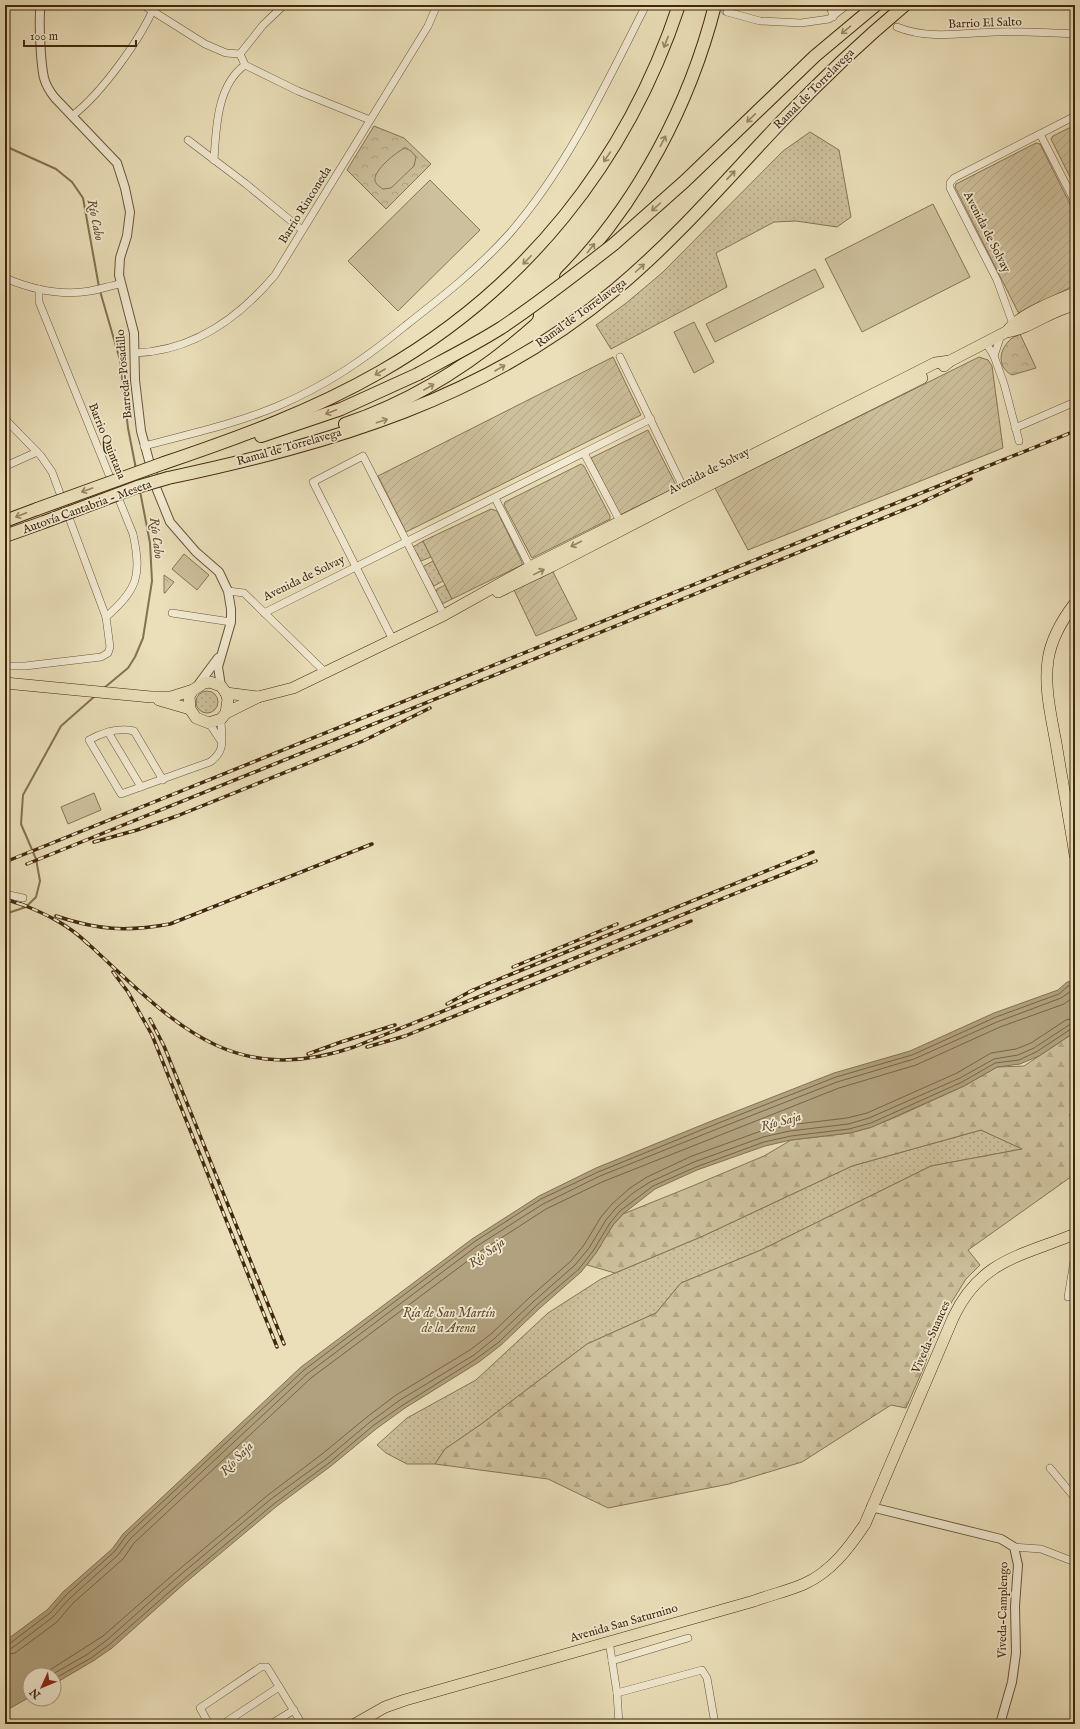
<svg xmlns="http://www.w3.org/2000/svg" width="1080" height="1729" font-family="'IM FELL English',serif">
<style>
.grass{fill:url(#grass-dots);stroke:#877454}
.forest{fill:url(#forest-firs);stroke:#877454}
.park{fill:url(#park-crowns);stroke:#877454}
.garden{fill:url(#garden-furrows);stroke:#877454}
.pitch{fill:#cdc09c;stroke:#877454}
.water{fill:#b1a17e;stroke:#847150}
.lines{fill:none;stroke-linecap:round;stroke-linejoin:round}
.shore{stroke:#796445;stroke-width:1}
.stream{stroke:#847150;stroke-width:2}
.minor-tunnel{stroke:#c8ba96;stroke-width:7;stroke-dasharray:7 3.5;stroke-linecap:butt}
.minor-casing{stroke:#6b5637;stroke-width:8}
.tertiary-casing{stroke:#6b5637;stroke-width:10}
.primary-casing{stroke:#41280c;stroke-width:12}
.trunk-casing{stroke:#41280c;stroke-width:12}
.motorway-casing{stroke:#41280c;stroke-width:14}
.minor{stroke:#f1ead2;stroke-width:7}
.tertiary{stroke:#f1ead2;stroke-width:8}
.primary{stroke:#eadfb9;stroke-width:11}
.trunk{stroke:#eadfb9;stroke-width:11}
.motorway{stroke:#eadfb9;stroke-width:12}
.rail-casing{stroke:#41280c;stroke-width:3.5}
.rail{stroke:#f1ead2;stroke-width:2;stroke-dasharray:6;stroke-linecap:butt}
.motorway-bridge-casing{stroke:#41280c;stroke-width:14;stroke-linecap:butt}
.motorway-bridge{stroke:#eadfb9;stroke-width:12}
.oneway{stroke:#968462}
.labels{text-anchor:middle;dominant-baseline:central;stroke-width:3.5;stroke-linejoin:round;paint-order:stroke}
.street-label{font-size:12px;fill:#41280c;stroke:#f1ead2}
.water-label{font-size:13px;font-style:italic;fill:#634c2e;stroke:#f1ead2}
</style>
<defs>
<pattern id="grass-dots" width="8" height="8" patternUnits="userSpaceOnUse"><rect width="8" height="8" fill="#cdc09c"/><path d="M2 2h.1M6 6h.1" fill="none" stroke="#b1a585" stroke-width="1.8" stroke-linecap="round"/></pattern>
<pattern id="forest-firs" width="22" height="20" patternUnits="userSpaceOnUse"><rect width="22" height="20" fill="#cdc09c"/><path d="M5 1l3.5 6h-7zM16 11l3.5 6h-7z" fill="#b1a585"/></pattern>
<pattern id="park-crowns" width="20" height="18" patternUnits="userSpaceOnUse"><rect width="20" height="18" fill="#cdc09c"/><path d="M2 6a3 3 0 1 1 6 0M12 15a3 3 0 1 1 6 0" fill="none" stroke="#b1a585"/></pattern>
<pattern id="garden-furrows" width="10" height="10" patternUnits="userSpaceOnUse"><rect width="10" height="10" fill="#cdc09c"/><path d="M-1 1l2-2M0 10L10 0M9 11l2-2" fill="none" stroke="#b1a585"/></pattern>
</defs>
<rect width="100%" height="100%" fill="#eadfb9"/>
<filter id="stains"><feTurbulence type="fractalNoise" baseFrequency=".005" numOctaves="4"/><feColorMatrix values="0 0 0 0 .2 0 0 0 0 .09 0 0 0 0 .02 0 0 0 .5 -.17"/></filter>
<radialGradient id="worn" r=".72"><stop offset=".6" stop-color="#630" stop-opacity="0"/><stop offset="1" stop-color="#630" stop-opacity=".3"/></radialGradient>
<g class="grass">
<path d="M810,132L839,150L851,217L837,227L796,221L774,222L716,253L727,287L611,349L596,325L625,304L662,273L783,151Z"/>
<path d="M423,541L431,557L421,561L413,547Z"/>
<path d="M433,561L443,581L434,586L423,568L424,566Z"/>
<path d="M445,585L452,599L442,604L436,592L437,589Z"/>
<circle cx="207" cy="702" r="11"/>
<path d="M981,1130L1023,1149L931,1166L761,1250L681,1283L656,1313L587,1344L480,1425L445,1449L435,1464H407L386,1453L377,1445L407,1418L476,1380L548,1313L601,1279L703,1236L852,1166Z"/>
</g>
<path class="forest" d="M1075,1032V1111L1069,1115L1075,1117V1174L968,1250L980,1265L966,1279L938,1324L924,1367L906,1408L891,1405L802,1462L729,1484L608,1508L548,1479L435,1464L445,1449L480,1425L587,1344L656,1313L681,1283L761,1250L931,1166L1022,1149L981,1130L852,1166L703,1236L615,1273L587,1265L613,1225L623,1214L690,1187L764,1156L791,1140L850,1133L869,1128L896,1117L964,1086L997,1067L1024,1066Z"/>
<g class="park">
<path d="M374,126L404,138L431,164L386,209L347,170Z"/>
<path d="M1020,334L1036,368L1012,375C998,368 998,352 1009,341C1011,338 1016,336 1020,334Z"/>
<path d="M164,575L174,582L165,593H164Z"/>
</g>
<g class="garden">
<path d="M1075,125V187L1051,139L1053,136Z"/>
<path d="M1036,143L1040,144L1075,214V285L1020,313L1018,312L955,187L956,184Z"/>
<path d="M613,357L641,415L406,532L378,476Z"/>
<path d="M979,357L988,360L992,366L1003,448L748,550L715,488Z"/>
<path d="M648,430L677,487L620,515L591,458Z"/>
<path d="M581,464L584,466L610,516V519L532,558L504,505L505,502Z"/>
<path d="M491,509L497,511L522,562V565L452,599L423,541Z"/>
<path d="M552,570L577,619L536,636L514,590Z"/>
</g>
<g class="pitch">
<path d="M405,148L411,151L416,157L414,166L391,188L383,189C380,187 375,184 375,180C373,171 397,151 405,148Z"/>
<path d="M430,180L480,230L398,311L348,261Z"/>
<path d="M933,204L970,277L862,332L825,259Z"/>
<path d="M815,269L824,287L715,342L706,324Z"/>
<path d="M694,322L714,362L694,373L674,332Z"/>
<path d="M184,554L209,575L197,590L172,569Z"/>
<path d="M94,793L101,810L68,824L61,807Z"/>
</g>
<path class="water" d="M1075,981V1032L1039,1056L1020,1064L997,1067L964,1086L872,1127L850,1133L791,1140L765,1146L697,1170L655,1189L623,1214L613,1225L596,1253L581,1272L540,1308L501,1345L479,1362L405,1408L376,1429L331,1466L277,1506L185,1583L112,1648L93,1661L54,1684V1675H30V1697L5,1711V1641L47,1610L63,1592L112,1549L123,1534L301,1367L472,1239L539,1196L596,1168L714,1120L834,1073L910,1051L994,1013L1058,990L1067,982Z"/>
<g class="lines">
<g class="shore">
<path d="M5,1644H9L50,1613L66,1595L115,1551L126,1536L304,1370L474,1242L541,1199L598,1172L716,1124L836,1077L912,1055L996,1017L1059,994L1068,986L1075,985"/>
<path d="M5,1649L12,1648L53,1617L69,1599L118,1555L130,1539L307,1374L477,1246L543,1204L600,1176L717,1129L837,1082L914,1059L997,1022L1061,998L1071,991L1075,990"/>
<path d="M5,1655L15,1653L57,1622L73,1603L123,1559L134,1543L311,1378L481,1251L546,1209L602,1182L839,1088L916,1065L1000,1027L1064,1004L1075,996"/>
<path d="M42,1675L103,1636L176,1572L268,1495L322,1454L367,1417L396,1395L470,1350L491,1334L530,1297L571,1261L584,1245L601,1217L612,1204L630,1188L647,1177L692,1156L761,1131L789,1125L847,1118L867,1113L957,1073L991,1053L1016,1049L1031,1043L1066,1020L1075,1018"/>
<path d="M51,1675L88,1654L107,1640L179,1576L271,1499L326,1459L370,1422L400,1400L474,1355L495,1338L534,1301L575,1265L589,1248L606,1220L616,1208L633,1193L650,1182L694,1162L763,1137L790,1131L848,1124L869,1118L960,1078L994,1059L1018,1055L1034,1048L1069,1025L1075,1024"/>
<path d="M54,1679L91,1658L110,1644L183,1580L275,1503L329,1463L374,1425L403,1405L476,1359L499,1342L537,1305L579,1269L593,1251L610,1223L620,1211L653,1186L696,1167L764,1142L791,1136L849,1129L871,1123L962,1082L995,1063L1019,1060L1036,1052L1071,1029H1075"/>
</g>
<g class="stream">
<path d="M5,146L56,169L72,182L83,198L99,287"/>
<path d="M100,291L120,360L128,428L136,469"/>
<path d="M104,688L128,668L135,657L143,638L152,581L150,543L140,491"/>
<path d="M5,914L26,907L36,897L40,881L36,859L21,824L23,795L61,726L95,696"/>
</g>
<path class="minor-tunnel" d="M701,5L727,12"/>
<defs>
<g id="minor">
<path d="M29,5L40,7"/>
<path d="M143,5L205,44L226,53L240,54"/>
<path d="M830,5L833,17"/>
<path d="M727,12L760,21L801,23L829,19L847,5"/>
<path d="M897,27C929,40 962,33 995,32C1021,31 1048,33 1075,34"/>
<path d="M240,54L245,65L298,91L370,120"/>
<path d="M240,54L263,25L284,5"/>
<path d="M72,116C101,94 141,39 155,5"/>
<path d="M1040,134L1075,202"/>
<path d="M188,140L246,184L302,230"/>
<path d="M214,160C216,128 217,85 245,65"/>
<path d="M5,278C31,289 62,296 90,291C100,289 110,286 120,284"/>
<path d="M39,289V302L133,534C142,575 138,589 106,617"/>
<path d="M1013,324L997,280L950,188V183L954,178L1075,116"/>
<path d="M986,343L994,356L1004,384L1019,441"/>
<path d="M135,353C192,351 239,318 275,275L428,26L437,5"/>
<path d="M994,356L1001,335"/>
<path d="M620,357L684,489"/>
<path d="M5,419L41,456L52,472L106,617L110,647L108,653L101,657L25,666H5"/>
<path d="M1015,428L1075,402"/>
<path d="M144,446C189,434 235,424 278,406C327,385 365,359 405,326C442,297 479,268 510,233C568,166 606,84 646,5"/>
<path d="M584,453L620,521"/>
<path d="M5,462L8,465L37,452"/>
<path d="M495,498L530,567"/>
<path d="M228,591L244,593L326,673"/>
<path d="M172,613L231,622"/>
<path d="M264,613L651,419"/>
<path d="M393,640L313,482L363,456L444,615"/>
<path d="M209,723L221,741"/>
<path d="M108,732L141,787"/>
<path d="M163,780L134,731C118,727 103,732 89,740L121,794L210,762C227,750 221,738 221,719"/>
<path d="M5,896L9,895L23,898"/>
<path d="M1074,1245L1075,1248"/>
<path d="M1068,1297L1075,1255"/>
<path d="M1050,1468L1075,1498"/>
<path d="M1014,1547L1041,1549L1075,1562"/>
<path d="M609,1641L617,1693L619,1724"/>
<path d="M612,1661L688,1638"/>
<path d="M617,1693L702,1670L707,1678L715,1724"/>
<path d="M209,1724L200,1708L261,1667H267L302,1724"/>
<path d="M223,1724L279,1687"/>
<path d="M271,1724L294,1710"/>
</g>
<g id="tertiary">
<path d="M41,5C38,18 41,65 44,78C46,85 50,92 55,98L117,163L125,188L130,212L127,236L120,258L119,275L134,333L135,380L141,431L157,490L170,522L196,552L219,572L228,591L231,609V622L218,667L221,686"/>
<path d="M198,685L218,658"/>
<path d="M871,1507L1001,1539L1014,1547L1018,1565L1015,1606L1016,1653L1012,1682L1000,1724"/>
</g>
<g id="primary">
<path d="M1075,603C1062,620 1051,639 1048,660C1044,687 1051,716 1056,743C1062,780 1069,817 1075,855"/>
<path d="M355,1724L385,1707L405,1700L754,1601C770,1595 788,1591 804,1584C831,1572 849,1548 865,1524L953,1318C980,1260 1021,1256 1075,1234"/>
</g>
<g id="trunk">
<path d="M1009,329C1021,314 1057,300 1075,293"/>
<path d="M944,366L950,361L1006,332C1030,329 1050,310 1075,305"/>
<path d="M498,592L552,566L689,495L922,378"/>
<path d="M5,683L151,697H171L193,690"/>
<path d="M226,693L258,697"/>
<path d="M159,700L190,709"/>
<path d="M226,713L228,699L226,693L221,686L210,682L204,683L193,690L189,696L190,709L196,718L209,723L221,719L226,713L258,697L293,688L444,615L530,567L935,363L950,361"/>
</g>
<g id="motorway">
<path d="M614,244L685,181L815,56L876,5"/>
<path d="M566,277C638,203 690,104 715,5"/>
<path d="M345,424C414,401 473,363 527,315"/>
<path d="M261,436L341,409L418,374"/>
<path d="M164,463C238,438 312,411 380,372C524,290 627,162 679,5"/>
<path d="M168,478C332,443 485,399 616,289C676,239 727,179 781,122C820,81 861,42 905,5"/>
<path d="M5,521L37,509"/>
<path d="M5,536L44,522"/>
</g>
</defs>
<use href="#minor" class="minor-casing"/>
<use href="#tertiary" class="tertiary-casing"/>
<use href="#primary" class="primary-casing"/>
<use href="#trunk" class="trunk-casing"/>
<use href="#motorway" class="motorway-casing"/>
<use href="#minor" class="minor"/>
<use href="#tertiary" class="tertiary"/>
<use href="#primary" class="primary"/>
<use href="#trunk" class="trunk"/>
<use href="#motorway" class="motorway"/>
<defs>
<g id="rail">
<path d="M94,842L137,830L177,816L363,741L430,708"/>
<path d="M5,862L1075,431"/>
<path d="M27,864L918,504L971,479"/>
<path d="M5,899L26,906"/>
<path d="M21,904C46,914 69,925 88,944"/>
<path d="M56,916C98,930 126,932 170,924L372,844"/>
<path d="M85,941C170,1018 227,1090 354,1047L816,861"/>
<path d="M513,967L617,924"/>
<path d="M113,972L128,992L152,1035L277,1347"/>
<path d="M469,992L487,984L813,852"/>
<path d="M447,1004L473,990"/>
<path d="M150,1019L164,1046L284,1344"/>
<path d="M367,1047L405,1036L691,921"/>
<path d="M308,1054L341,1042L395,1025"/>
</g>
</defs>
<use href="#rail" class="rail-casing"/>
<use href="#rail" class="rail"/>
<defs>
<g id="motorway-bridge">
<path d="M418,374C446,359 474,345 501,328C540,302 577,273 614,244"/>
<path d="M37,509L164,463"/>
<path d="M44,522L137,487L168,478"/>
</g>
</defs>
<use href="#motorway-bridge" class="motorway-bridge-casing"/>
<use href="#motorway-bridge" class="motorway-bridge"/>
</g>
<defs><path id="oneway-shaft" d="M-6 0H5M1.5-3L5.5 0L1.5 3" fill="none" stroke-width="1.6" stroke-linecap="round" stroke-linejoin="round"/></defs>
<g class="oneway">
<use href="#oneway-shaft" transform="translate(846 30) rotate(140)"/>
<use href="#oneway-shaft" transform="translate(666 42) rotate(111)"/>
<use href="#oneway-shaft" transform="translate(751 118) rotate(136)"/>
<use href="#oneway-shaft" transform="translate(663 141) rotate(-63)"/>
<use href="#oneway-shaft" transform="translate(607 157) rotate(124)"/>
<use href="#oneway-shaft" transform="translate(731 175) rotate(-47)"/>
<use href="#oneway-shaft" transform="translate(656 207) rotate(138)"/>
<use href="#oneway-shaft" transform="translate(591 248) rotate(-51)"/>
<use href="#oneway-shaft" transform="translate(527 260) rotate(134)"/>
<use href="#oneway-shaft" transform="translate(640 268) rotate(-42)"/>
<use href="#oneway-shaft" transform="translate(500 368) rotate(-30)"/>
<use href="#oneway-shaft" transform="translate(380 372) rotate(150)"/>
<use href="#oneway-shaft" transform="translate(429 387) rotate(-30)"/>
<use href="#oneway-shaft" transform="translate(331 412) rotate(159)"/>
<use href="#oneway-shaft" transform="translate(382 421) rotate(-18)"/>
<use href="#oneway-shaft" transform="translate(87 490) rotate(160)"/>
<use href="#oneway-shaft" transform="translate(21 515) rotate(159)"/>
<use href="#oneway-shaft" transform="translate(576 544) rotate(153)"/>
<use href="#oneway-shaft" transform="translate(539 572) rotate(-26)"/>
</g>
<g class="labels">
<g class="street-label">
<text transform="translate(985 23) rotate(-2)">Barrio El Salto</text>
<text transform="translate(814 89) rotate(-45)">Ramal de Torrelavega</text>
<text transform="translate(305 205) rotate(-58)">Barrio Rinconeda</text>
<text transform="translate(987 232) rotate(63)">Avenida de Solvay</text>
<text transform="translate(581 313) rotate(-36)">Ramal de Torrelavega</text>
<text transform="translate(124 374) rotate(-95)">Barreda-Posadillo</text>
<text transform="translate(107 441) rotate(68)">Barrio Quintana</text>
<text transform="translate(289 447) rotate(-16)">Ramal de Torrelavega</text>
<text transform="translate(709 471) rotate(-27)">Avenida de Solvay</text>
<text transform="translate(87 507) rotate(-20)">Autovía Cantabria - Meseta</text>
<text transform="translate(304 578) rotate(-26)">Avenida de Solvay</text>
<text transform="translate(931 1337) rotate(-66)">Viveda-Suances</text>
<text transform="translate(1003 1610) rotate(-89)">Viveda-Camplengo</text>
<text transform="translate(624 1623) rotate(-16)">Avenida San Saturnino</text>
</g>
<g class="water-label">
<text transform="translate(95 220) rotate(79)">Río Cabo</text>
<text transform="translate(156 538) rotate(83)">Río Cabo</text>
<text transform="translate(781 1122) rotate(-15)">Río Saja</text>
<text transform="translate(487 1253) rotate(-36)">Río Saja</text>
<text x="449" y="1313">Ría de San Martín<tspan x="449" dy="15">de la Arena</tspan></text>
<text transform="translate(237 1459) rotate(-46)">Río Saja</text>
</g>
</g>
<rect width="1080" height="1729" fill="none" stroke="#eadfb9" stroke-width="20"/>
<rect x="6" y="6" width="1068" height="1717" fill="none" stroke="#41280c" stroke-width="2"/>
<rect x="10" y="10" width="1060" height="1709" fill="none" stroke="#41280c"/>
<g transform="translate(42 1687) rotate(226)"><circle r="19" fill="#f1ead2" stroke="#ab9c83"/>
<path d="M0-3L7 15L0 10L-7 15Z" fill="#8f2418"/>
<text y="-6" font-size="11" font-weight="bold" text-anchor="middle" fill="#41280c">N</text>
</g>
<path d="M24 40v6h112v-6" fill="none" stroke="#41280c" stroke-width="2"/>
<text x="30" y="40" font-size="12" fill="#41280c" stroke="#f1ead2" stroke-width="3" paint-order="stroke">100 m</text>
<rect width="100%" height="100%" filter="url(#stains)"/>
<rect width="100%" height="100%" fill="url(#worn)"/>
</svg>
